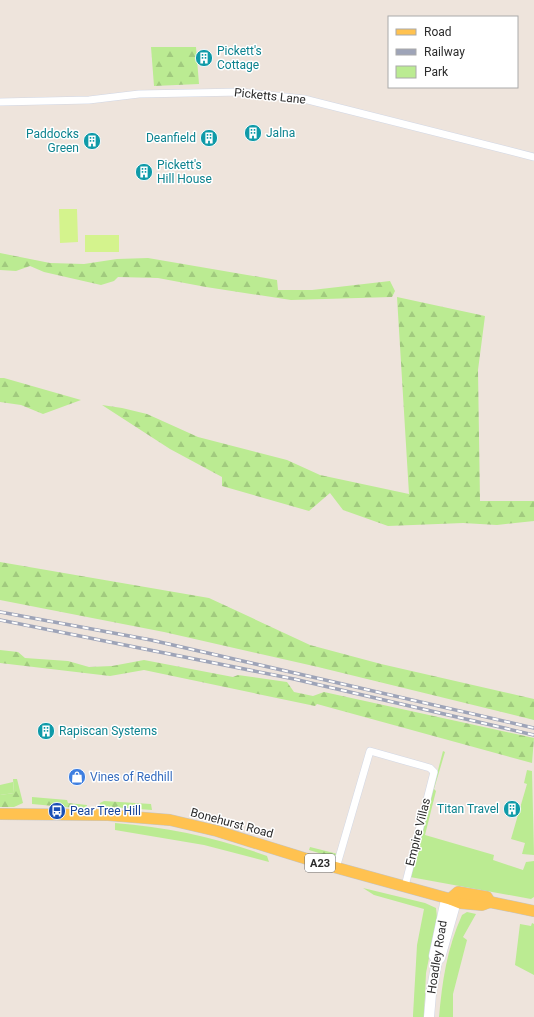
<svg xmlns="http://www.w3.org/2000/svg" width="534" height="1017" font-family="Roboto,sans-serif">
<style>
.green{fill:#bbeb92}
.forest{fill:url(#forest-firs)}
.pitch{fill:#d4f38d}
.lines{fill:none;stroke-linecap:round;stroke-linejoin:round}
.street-casing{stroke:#d1d7e5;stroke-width:8}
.secondary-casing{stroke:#d1d7e5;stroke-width:11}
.primary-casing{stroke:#c4c4c4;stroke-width:12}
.street{stroke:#fff;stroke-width:7}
.secondary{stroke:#fff;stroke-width:10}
.primary{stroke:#ffc250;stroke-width:11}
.rail-casing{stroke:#9ea4b8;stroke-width:3.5}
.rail{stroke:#fff;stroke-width:2;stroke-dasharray:6;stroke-linecap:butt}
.labels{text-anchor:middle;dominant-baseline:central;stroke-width:3;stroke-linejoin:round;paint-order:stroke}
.shield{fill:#fff;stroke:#6b6b6b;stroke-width:1}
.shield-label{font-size:11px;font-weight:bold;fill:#2b2b2b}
.culture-label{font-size:12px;fill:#0d838f;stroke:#fff;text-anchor:start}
.street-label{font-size:12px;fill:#2b2b2b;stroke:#fff}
.shop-label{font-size:12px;fill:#366cbe;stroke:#fff;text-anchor:start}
.transit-label{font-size:12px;fill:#164399;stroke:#fff;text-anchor:start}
</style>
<defs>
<pattern id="forest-firs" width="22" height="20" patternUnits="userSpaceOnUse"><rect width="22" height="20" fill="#bbeb92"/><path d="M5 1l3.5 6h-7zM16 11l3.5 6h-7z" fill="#a1ca7e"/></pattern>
</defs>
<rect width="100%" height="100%" fill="#eee4dc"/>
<g class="green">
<path d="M443,751L445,752L434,789L436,791L425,835L494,855L493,860L523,870L526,862L534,861V897L531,899L410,877Z"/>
<path d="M527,770L532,771L534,855L522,854L525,843L511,839L527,784L524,783Z"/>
<path d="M13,782L14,793L0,795V785Z"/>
<path d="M115,823C168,827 218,838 267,856L269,862L204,845L115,830Z"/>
<path d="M363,888L425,903L436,908L437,918L426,973L424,1017H413V1015L417,945L424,909L374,895Z"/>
<path d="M467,912L476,914L463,937L467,940L453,994V1017H439C442,982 447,948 462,915Z"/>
<path d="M532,923L534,924V975L515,965L520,924L531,926Z"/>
</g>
<g class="forest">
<path d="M151,47H196L199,84L154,86Z"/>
<path d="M0,253L50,263L84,264L117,259L148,258L277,280L278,290H312L390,281L395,291L392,297L291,300L206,287L158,278L118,277L114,281L101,285L44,272L30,266L16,271L0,270Z"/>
<path d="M397,297L485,316L478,370L480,501H534V521L497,525L463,523L388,526L343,510L330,493L309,511L222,486V477L170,449L102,405L122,408L147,414L198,437L287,460L320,475L409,494Z"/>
<path d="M0,378H4L81,400L43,414L21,405L0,402Z"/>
<path d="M0,562L209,598L310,645L381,664L534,699V720L318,667L164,632L0,600Z"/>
<path d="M0,650L18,652L25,658L68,661L89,667L112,666L144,660L233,677L238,675L287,682L294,692L313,696L324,692L534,738L532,763L317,704L315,706L144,670L110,676L0,663Z"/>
<path d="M13,779H17L23,803L14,807H0V795L14,793Z"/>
<path d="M32,797L67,800L68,803L87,805L86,809L32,804Z"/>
<path d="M104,801L151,804L152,810L99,806L100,803Z"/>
<path d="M310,847L338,854L335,858L309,850Z"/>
</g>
<g class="pitch">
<path d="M59,209H77L78,242L60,243Z"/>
<rect x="85" y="235" width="34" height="17"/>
</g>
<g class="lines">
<defs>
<g id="street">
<path d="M0,102L89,100L139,94L241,92L304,99L534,157"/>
<path d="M336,868L370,751L430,768L434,772L405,886"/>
</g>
<path id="secondary" d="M429,1017L431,994L437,961L434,956L445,904L450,899L455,905L453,912L440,958L437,961"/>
<g id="primary">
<path d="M0,814L108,815L170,820L217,831L323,864L450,899L460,903L482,905L490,902L534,911"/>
<path d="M450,899L458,892L487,897L490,902"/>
</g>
</defs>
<use href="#street" class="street-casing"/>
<use href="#secondary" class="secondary-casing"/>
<use href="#primary" class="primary-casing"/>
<use href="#street" class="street"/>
<use href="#secondary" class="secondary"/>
<use href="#primary" class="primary"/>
<defs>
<g id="rail">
<path d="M0,612L151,640L534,728"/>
<path d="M0,620L294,679L534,735"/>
</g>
</defs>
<use href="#rail" class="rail-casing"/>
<use href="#rail" class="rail"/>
</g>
<defs>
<symbol id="building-disc" viewBox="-11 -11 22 22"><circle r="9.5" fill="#0f9aa8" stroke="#fff"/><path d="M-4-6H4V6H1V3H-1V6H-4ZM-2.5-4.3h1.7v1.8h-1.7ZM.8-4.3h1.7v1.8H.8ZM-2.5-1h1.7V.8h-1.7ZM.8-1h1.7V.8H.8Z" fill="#fff"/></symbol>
<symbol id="shop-disc" viewBox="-11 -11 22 22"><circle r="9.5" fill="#3f7fe0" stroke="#fff"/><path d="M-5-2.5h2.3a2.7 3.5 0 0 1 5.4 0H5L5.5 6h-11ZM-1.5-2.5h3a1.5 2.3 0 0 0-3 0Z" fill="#fff"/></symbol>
<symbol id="bus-disc" viewBox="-11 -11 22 22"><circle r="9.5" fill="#1a4fb4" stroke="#fff"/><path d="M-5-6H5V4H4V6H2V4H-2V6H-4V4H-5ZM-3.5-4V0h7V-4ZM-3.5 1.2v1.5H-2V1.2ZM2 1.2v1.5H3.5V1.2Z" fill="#fff"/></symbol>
</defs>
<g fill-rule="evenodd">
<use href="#building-disc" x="194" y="48" width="20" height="20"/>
<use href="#building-disc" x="243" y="123" width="20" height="20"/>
<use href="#building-disc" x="199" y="128" width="20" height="20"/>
<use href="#building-disc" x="82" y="131" width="20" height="20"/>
<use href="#building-disc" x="134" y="162" width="20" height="20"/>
<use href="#building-disc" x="36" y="721" width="20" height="20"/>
<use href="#shop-disc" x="67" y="767" width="20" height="20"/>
<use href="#building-disc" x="502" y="799" width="20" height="20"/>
<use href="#bus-disc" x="47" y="801" width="20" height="20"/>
</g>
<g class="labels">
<rect class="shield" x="305" y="854" width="30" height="18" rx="3"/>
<g class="shield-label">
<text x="320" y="863">A23</text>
</g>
<g class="culture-label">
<text x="217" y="51">Pickett's<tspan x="217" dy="14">Cottage</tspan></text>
<text x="266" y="133">Jalna</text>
<text x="79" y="134" text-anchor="end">Paddocks<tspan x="79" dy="14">Green</tspan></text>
<text x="196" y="138" text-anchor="end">Deanfield</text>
<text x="157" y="165">Pickett's<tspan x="157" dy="14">Hill House</tspan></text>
<text x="59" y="731">Rapiscan Systems</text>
<text x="499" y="809" text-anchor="end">Titan Travel</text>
</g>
<g class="street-label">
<text transform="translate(270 96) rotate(6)">Picketts Lane</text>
<text transform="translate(232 823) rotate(15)">Bonehurst Road</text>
<text transform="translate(418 832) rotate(-76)">Empire Villas</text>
<text transform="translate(437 957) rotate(-81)">Hoadley Road</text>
</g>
<g class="shop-label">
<text x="90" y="777">Vines of Redhill</text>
</g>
<g class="transit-label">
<text x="70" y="811">Pear Tree Hill</text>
</g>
</g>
<rect x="388" y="16" width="130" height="72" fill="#ffffff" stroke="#aaaaaa"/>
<rect x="396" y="29" width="20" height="6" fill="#ffc250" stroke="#aaaaaa"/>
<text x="424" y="36" font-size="12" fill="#2b2b2b">Road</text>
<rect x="396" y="49" width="20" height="6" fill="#9ea4b8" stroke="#aaaaaa"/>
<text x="424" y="56" font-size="12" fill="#2b2b2b">Railway</text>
<rect x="396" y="66" width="20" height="12" fill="#bbeb92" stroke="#aaaaaa"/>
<text x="424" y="76" font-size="12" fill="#2b2b2b">Park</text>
</svg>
